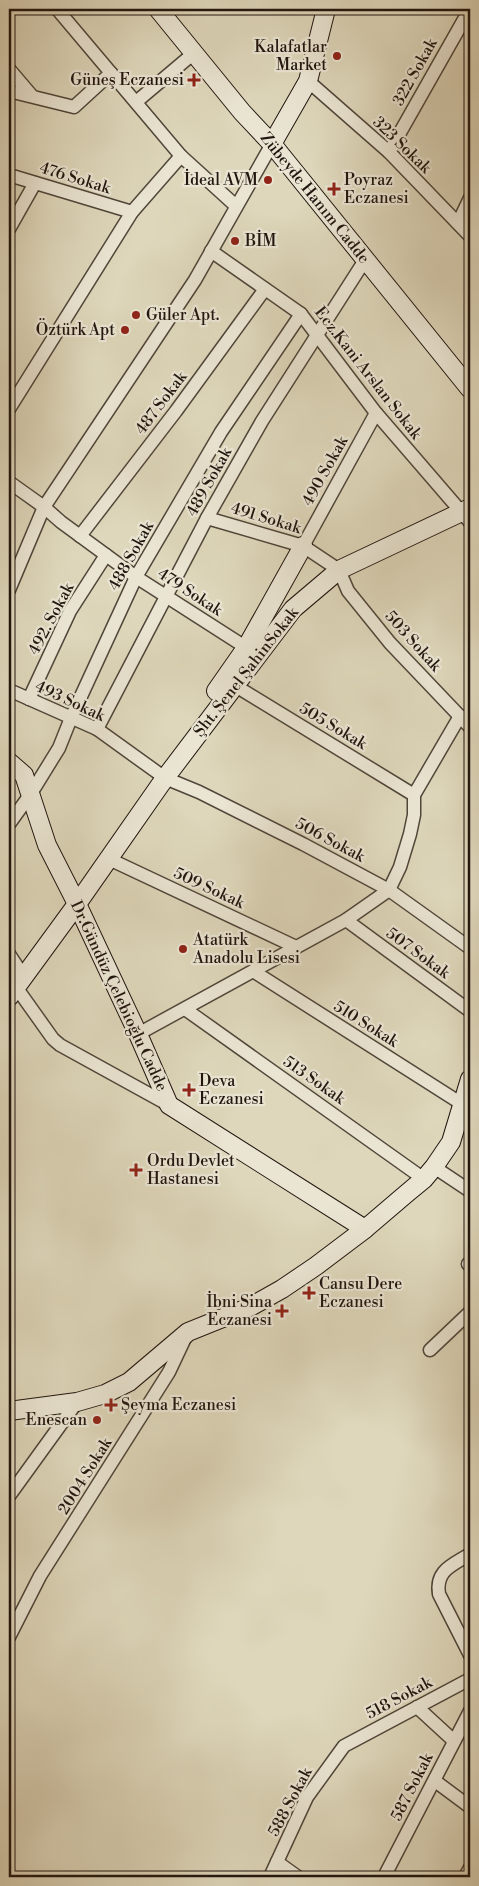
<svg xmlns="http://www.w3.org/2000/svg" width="479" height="1886" font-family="'Libre Bodoni',serif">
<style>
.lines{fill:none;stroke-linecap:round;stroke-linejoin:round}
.street-casing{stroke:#50463a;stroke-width:15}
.secondary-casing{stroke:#21150f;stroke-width:20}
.street{stroke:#eae5d3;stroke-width:12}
.secondary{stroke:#eae5d3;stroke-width:18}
.poi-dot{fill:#8f2418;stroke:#eae5d3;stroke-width:2}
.labels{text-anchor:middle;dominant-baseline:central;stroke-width:4.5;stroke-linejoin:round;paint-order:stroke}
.poi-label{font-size:16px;fill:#21150f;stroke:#eae5d3;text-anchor:start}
.street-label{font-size:16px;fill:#21150f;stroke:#eae5d3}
</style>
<rect width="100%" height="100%" fill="#ded7bb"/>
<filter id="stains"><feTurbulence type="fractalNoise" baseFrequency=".004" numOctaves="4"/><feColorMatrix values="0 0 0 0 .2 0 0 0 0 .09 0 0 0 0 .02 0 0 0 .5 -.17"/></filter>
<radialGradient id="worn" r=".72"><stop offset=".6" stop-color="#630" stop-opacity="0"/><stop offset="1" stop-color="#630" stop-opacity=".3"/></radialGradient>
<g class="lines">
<defs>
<g id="street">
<path d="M57,9L181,156L236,206"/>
<path d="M9,69L32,96"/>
<path d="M308,81L389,152L470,236"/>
<path d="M9,91L74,107L111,73"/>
<path d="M136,102L194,53"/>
<path d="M389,152L470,9"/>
<path d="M9,175L132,212"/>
<path d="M458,223L470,198"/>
<path d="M9,229L35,183"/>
<path d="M211,251L301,314L376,413L470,522"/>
<path d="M9,409L132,212L181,156"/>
<path d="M9,482L44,507L61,522L136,577L253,652"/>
<path d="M207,518L303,546L339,570L348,591L390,643L470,727"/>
<path d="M80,536L176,411L265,289"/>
<path d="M303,546L376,413"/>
<path d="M9,590L44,507L195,280L272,144"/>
<path d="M234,685L414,795"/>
<path d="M9,690L97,729L165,778L199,792L303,844L389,890L470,948"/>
<path d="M29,699L70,611L106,555"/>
<path d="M97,729L207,518L262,421L365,260"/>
<path d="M9,824L30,795L59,748L71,718L136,577L221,432L301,314"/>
<path d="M109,859L296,947"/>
<path d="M346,920L470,1011"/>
<path d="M9,954L24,977"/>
<path d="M253,971L462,1104"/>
<path d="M16,987L53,1039L60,1045L169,1105"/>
<path d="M185,1009L424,1179"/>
<path d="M138,1034L346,920L389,890L400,867L410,834L414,815V795L460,716"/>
<path d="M434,1167L470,1191"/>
<path d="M468,1264L470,1262"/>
<path d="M430,1350L470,1312"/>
<path d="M9,1496L77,1402"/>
<path d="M470,1554C453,1565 435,1570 439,1594L470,1655"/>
<path d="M9,1637L40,1576L169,1372L186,1336"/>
<path d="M417,1707L454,1741"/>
<path d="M435,1781L470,1807"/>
<path d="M277,1862L298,1877"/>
<path d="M270,1877L307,1797L344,1746L470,1679"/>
<path d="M384,1877L470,1711"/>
<path d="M465,1877L470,1868"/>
</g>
<g id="secondary">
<path d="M158,9L242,112L272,144L470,389"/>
<path d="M272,144L308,81L326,9"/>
<path d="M216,691L246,648L303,546"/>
<path d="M9,762L24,775L47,845L77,904L138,1034L169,1105L365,1229"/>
<path d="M9,997L77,904L165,778L293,609L339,570L470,508"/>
<path d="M9,1411L77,1402L105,1394L129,1382L188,1332L250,1307L282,1289L316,1266L365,1229L406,1194L424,1179L434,1167L451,1142L470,1079"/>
</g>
</defs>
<use href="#street" class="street-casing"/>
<use href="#secondary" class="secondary-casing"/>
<use href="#street" class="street"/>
<use href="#secondary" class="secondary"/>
</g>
<g class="poi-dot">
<circle cx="337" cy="56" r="5"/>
<path d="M191.5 72.5h5v5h5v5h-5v5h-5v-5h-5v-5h5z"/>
<circle cx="268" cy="180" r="5"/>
<path d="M331.5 181.5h5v5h5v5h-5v5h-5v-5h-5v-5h5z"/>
<circle cx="235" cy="241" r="5"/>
<circle cx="136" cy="315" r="5"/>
<circle cx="125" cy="330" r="5"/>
<circle cx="183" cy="949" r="5"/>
<path d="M186.5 1082.5h5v5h5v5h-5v5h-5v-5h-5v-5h5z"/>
<path d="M133.5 1162.5h5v5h5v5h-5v5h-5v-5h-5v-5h5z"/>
<path d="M306.5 1285.5h5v5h5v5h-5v5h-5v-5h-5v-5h5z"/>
<path d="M279.5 1303.5h5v5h5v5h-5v5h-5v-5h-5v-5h5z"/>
<path d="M108.5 1397.5h5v5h5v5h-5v5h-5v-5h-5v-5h5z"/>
<circle cx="97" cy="1420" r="5"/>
</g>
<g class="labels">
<g class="poi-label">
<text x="327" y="47" text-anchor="end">Kalafatlar<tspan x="327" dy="18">Market</tspan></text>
<text x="184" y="80" text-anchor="end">Güneş Eczanesi</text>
<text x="258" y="180" text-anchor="end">İdeal AVM</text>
<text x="344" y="180">Poyraz<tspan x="344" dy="18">Eczanesi</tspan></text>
<text x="245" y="241">BİM</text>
<text x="146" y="315">Güler Apt.</text>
<text x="115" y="330" text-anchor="end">Öztürk Apt</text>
<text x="193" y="940">Atatürk<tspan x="193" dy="18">Anadolu Lisesi</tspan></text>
<text x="199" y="1081">Deva<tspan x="199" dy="18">Eczanesi</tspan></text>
<text x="147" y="1161">Ordu Devlet<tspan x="147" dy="18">Hastanesi</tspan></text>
<text x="319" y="1284">Cansu Dere<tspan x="319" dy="18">Eczanesi</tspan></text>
<text x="272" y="1302" text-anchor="end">İbni Sina<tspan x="272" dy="18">Eczanesi</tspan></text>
<text x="121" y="1405">Şeyma Eczanesi</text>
<text x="87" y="1420" text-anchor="end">Enescan</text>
</g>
<g class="street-label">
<text transform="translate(415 72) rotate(-61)">322 Sokak</text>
<text transform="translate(402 145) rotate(44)">323 Sokak</text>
<text transform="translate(75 178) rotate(17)">476 Sokak</text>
<text transform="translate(315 198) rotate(51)">Zübeyde Hanım Cadde</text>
<text transform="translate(368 373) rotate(52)">Ecz.Kani Arslan Sokak</text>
<text transform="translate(161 403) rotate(-53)">487 Sokak</text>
<text transform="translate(325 471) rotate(-61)">490 Sokak</text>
<text transform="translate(209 482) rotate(-61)">489 Sokak</text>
<text transform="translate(266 518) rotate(17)">491 Sokak</text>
<text transform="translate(131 556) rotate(-61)">488 Sokak</text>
<text transform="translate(190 592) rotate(33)">479 Sokak</text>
<text transform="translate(51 619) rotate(-62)">492. Sokak</text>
<text transform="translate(413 641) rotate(48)">503 Sokak</text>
<text transform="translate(246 672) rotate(-52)">Şht. Şenel ŞahinSokak</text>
<text transform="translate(70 701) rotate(25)">493 Sokak</text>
<text transform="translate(333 726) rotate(31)">505 Sokak</text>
<text transform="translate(330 840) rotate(28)">506 Sokak</text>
<text transform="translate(209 888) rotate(25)">509 Sokak</text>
<text transform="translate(418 953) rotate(36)">507 Sokak</text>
<text transform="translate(119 996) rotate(65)">Dr.Gündüz Çelebioğlu Cadde</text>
<text transform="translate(366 1024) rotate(32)">510 Sokak</text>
<text transform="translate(314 1080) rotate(35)">513 Sokak</text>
<text transform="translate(85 1476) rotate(-58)">2004 Sokak</text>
<text transform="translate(399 1698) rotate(-28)">518 Sokak</text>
<text transform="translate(412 1787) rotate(-63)">587 Sokak</text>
<text transform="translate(290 1802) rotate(-62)">588 Sokak</text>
</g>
</g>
<rect width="479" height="1886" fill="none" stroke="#ded7bb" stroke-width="30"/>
<rect x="10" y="10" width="459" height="1866" fill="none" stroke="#21150f" stroke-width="2.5"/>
<rect x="15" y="15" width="449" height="1856" fill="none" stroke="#21150f"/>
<rect width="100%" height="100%" filter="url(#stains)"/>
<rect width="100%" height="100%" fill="url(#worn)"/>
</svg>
